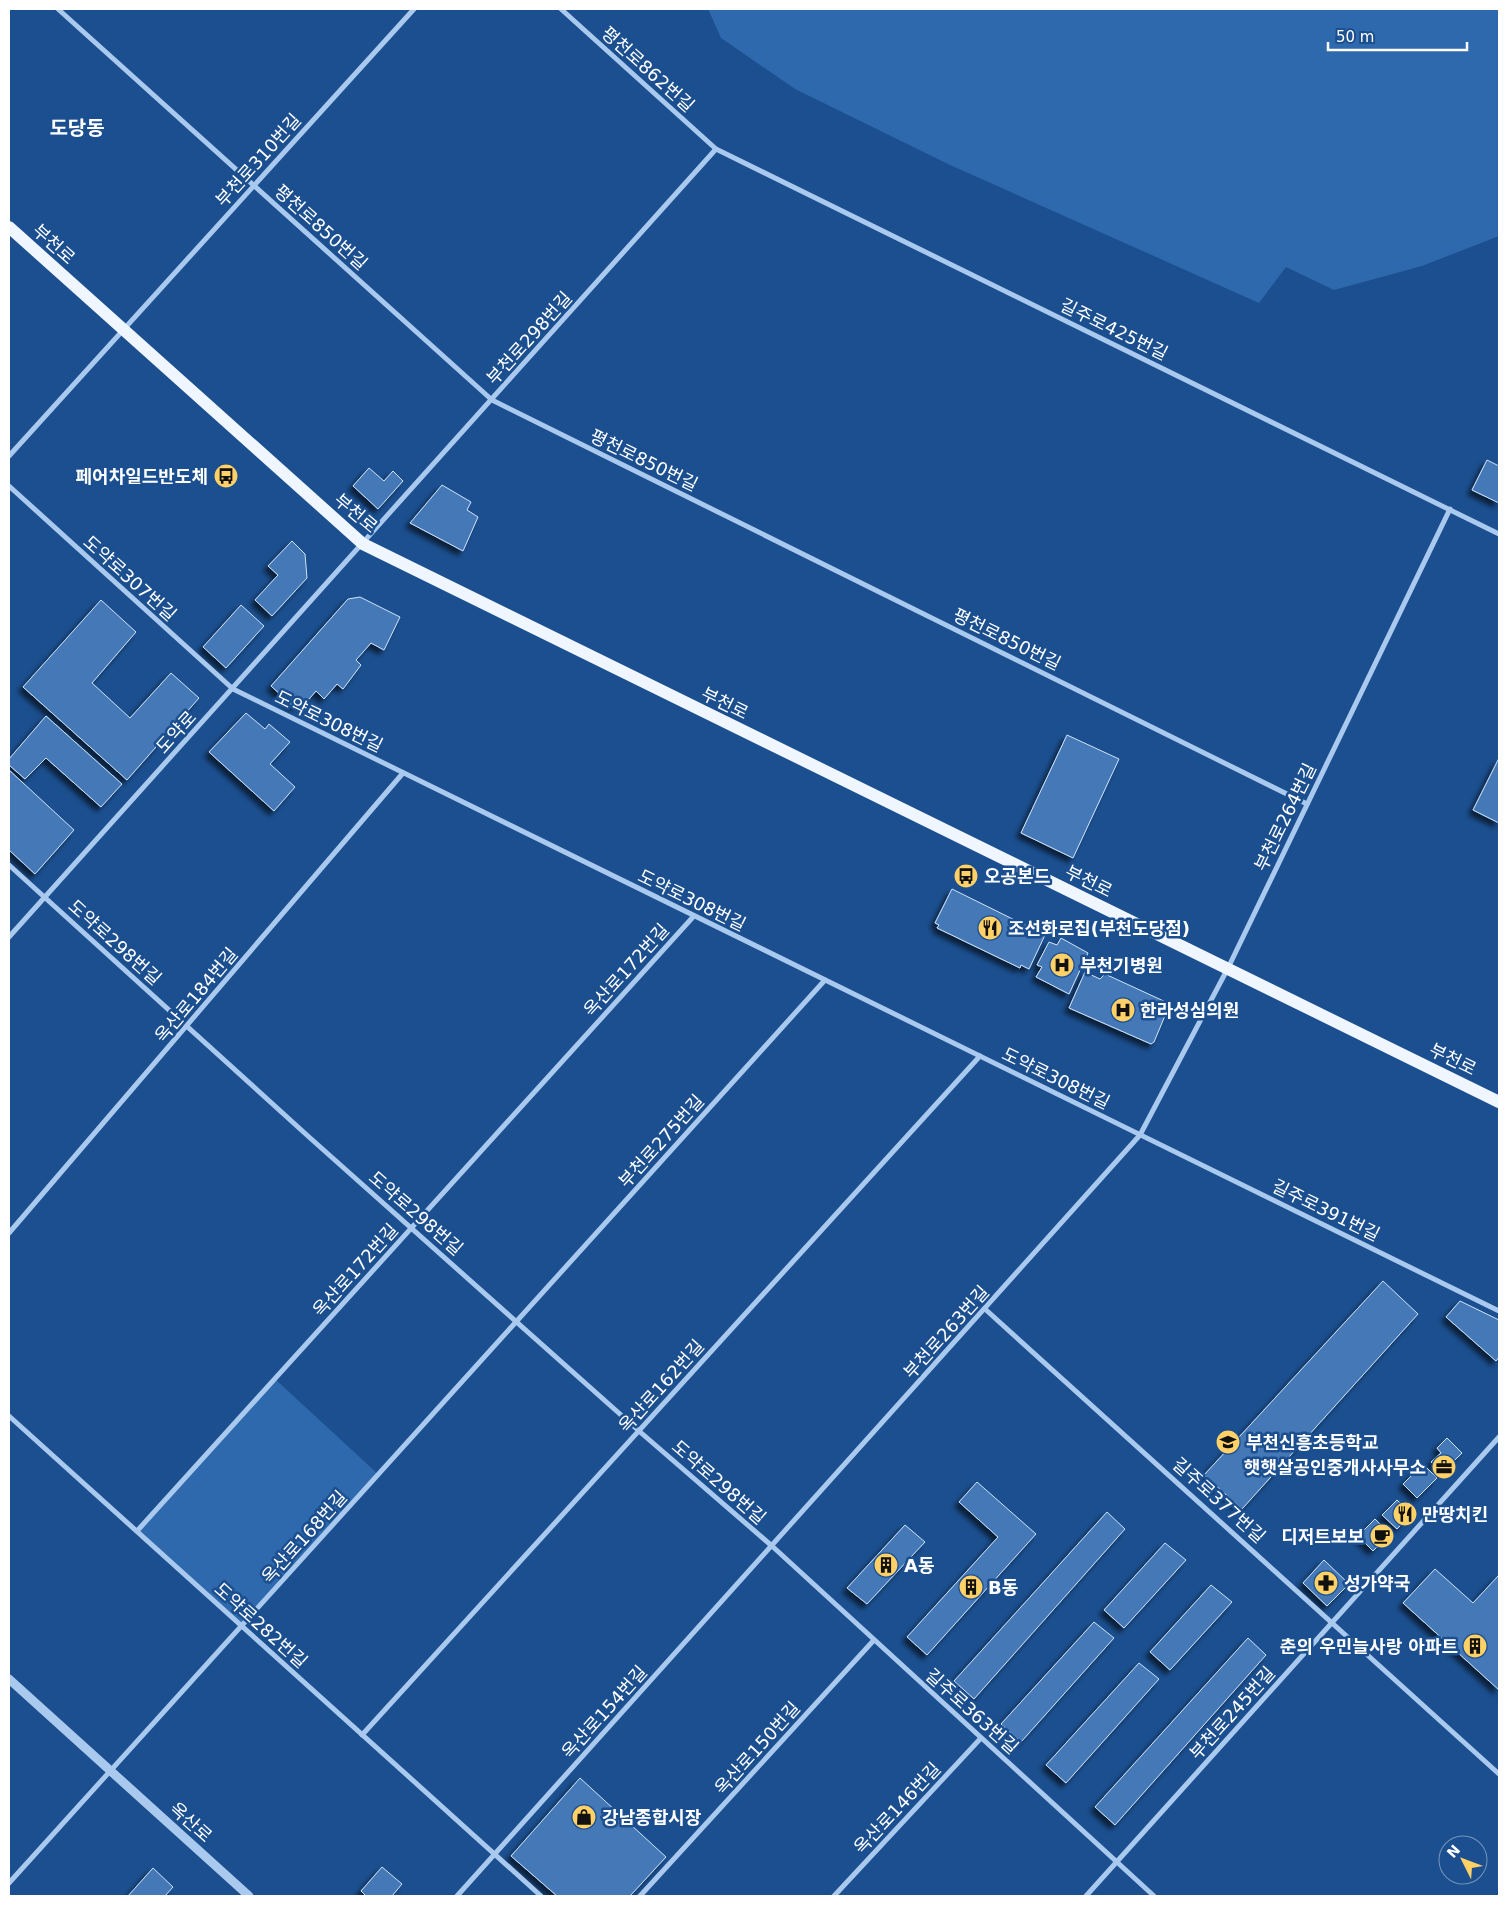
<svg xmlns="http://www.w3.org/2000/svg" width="1508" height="1905" font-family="'DejaVu Sans','Noto Sans KR',sans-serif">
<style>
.green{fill:#2e69ad}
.building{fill:#4478b7;stroke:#cfe3fa;filter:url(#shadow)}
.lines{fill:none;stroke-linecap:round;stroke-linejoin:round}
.minor{stroke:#a9c9ee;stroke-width:5}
.tertiary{stroke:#a9c9ee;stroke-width:9}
.primary{stroke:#f0f6ff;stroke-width:12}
.labels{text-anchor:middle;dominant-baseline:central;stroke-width:5;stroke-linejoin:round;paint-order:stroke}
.street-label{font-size:18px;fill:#fff;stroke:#1b4f8f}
.poi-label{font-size:18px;font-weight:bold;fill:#fff;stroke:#1b4f8f;text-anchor:start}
.quarter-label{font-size:20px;font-weight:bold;fill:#fff;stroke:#1b4f8f}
</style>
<defs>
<filter id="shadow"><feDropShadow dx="-4.5" dy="4.5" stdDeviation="2.5" flood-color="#0009"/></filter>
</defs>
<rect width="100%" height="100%" fill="#1b4f8f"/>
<g class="green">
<path d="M708,9H1499V236L1422,266L1334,290L1286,267L1259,303L950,165L795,89L721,38Z"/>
<path d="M275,1379L379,1475L242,1626L137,1531Z"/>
</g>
<g class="building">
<path d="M1487,460L1499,466V503L1472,490Z"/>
<path d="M369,468L384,481L393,471L403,481L378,509L353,486Z"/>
<path d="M442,485L471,502L467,510L478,517L463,551L410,523Z"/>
<path d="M292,541L305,554L307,578L272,616L255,600L278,575L268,566Z"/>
<path d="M360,597L400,617L384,650L371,643L356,660L361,665L343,689L337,684L324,699L316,691L304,705L299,701L294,707L271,686L348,599Z"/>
<path d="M101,600L136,632L92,683L130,718L171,673L199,698L127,780L23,687Z"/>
<path d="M241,605L264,626L226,668L203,647Z"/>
<path d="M246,713L265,729L269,724L290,742L270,764L295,787L274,811L209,752Z"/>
<path d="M46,716L122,784L101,807L46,758L25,779L9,765V759Z"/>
<path d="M1067,735L1119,759L1073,858L1021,833Z"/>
<path d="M1499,758V823L1473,810Z"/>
<path d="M9,770L74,830L35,874L9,850Z"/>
<path d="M952,889L1045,935L1029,969L1021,965L1020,968L937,928L939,925L935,923Z"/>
<path d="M1061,938L1088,953L1069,994L1036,977L1042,967L1037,965L1049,942L1057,945Z"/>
<path d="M1085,972L1100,979L1105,974L1168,1003L1169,1006L1154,1042L1151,1044L1069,1008Z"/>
<path d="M1383,1281L1418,1314L1242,1509L1204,1475Z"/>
<path d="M1460,1301L1499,1320V1357L1496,1361L1446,1317Z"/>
<path d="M1447,1438L1462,1453L1442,1473L1431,1462L1441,1453L1437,1448Z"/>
<path d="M1423,1464L1437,1478L1417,1498L1403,1484Z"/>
<path d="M977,1482L1036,1534L927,1655L907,1637L998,1537L959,1502Z"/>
<path d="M1397,1500L1412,1514L1397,1529L1382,1515Z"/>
<path d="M1107,1512L1125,1529L974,1699L954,1681Z"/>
<path d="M1375,1519L1390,1534L1373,1551L1358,1536Z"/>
<path d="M905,1525L925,1542L867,1604L847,1588Z"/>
<path d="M1165,1543L1186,1560L1124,1628L1104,1610Z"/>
<path d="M1324,1560L1349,1584L1327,1606L1303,1583Z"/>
<path d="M1435,1569L1473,1603L1499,1575V1690L1403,1603Z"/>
<path d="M1211,1585L1232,1602L1170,1670L1150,1652Z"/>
<path d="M1094,1622L1114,1638L1021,1742L1001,1724Z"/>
<path d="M1248,1638L1266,1655L1115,1825L1095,1807Z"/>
<path d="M1139,1663L1159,1679L1066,1783L1046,1765Z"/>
<path d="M580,1778L666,1857L630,1896H557L511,1856Z"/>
<path d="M382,1867L402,1884L392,1896H366L361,1891Z"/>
<path d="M153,1868L173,1887L165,1896H128Z"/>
</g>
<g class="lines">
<g class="minor">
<path d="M58,9L492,400L1307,804"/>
<path d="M561,9L716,149L1499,534"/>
<path d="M9,456L414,9"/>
<path d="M9,486L233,689L1499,1311"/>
<path d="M9,865L309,1137L639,1431L772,1546L1154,1896"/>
<path d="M9,937L716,149"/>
<path d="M9,1233L403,773"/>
<path d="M985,1309L1499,1774"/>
<path d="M9,1416L541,1896"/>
<path d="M137,1531L693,917"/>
<path d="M362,1735L980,1056"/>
<path d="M9,1883L825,980"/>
<path d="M457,1896L1140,1135L1228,968L1450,509"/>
<path d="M640,1896L874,1640"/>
<path d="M834,1896L981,1738"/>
<path d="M1086,1896L1499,1437"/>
</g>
<path class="tertiary" d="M9,1679L249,1896"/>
<path class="primary" d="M9,227L363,544L1499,1102"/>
</g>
<defs>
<symbol id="bus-disc" viewBox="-11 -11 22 22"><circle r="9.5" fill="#ffd166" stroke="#1b4f8f"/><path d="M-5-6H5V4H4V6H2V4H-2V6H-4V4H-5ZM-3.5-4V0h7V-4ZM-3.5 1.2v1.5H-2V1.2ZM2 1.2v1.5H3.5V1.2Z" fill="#111"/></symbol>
<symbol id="restaurant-disc" viewBox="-11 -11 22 22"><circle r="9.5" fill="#ffd166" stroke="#1b4f8f"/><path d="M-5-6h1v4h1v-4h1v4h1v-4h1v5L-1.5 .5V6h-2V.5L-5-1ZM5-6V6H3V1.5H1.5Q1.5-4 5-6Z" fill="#111"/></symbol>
<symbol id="hospital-disc" viewBox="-11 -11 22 22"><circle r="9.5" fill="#ffd166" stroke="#1b4f8f"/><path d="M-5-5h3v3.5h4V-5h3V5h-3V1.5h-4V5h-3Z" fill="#111"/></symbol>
<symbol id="school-disc" viewBox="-11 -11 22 22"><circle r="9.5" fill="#ffd166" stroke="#1b4f8f"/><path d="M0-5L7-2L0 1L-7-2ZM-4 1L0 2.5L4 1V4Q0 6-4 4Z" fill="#111"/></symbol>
<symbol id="office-disc" viewBox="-11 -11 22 22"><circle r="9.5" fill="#ffd166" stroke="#1b4f8f"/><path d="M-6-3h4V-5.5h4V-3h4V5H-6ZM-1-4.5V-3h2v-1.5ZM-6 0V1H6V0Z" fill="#111"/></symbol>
<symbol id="cafe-disc" viewBox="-11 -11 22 22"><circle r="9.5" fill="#ffd166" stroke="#1b4f8f"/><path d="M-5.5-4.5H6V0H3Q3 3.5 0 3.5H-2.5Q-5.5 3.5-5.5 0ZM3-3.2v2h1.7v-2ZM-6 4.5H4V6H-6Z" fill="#111"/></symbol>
<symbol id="building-disc" viewBox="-11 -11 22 22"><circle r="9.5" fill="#ffd166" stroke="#1b4f8f"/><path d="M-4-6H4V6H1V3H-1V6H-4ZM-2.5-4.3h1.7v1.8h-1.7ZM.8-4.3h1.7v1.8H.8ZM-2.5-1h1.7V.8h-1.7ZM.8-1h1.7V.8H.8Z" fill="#111"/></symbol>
<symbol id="pharmacy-disc" viewBox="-11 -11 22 22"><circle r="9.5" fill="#ffd166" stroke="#1b4f8f"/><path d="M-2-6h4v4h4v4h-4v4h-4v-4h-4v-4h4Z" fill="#111"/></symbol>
<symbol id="shop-disc" viewBox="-11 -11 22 22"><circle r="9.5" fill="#ffd166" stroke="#1b4f8f"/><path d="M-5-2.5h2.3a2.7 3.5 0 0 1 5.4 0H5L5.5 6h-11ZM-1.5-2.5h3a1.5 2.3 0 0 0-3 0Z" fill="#111"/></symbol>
</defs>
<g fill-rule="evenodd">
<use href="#bus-disc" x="212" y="462" width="28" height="28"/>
<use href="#bus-disc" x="952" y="862" width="28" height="28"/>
<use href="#restaurant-disc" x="976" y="914" width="28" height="28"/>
<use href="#hospital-disc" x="1048" y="951" width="28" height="28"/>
<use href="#hospital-disc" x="1109" y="996" width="28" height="28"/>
<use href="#school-disc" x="1214" y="1428" width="28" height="28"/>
<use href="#office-disc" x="1430" y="1453" width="28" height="28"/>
<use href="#restaurant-disc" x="1391" y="1500" width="28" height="28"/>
<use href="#cafe-disc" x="1368" y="1522" width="28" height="28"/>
<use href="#building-disc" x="872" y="1551" width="28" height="28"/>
<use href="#pharmacy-disc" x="1312" y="1569" width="28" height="28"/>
<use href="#building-disc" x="957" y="1573" width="28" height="28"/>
<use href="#building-disc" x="1461" y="1632" width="28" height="28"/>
<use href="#shop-disc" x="570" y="1803" width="28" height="28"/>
</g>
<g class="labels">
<g class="street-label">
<text transform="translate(648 69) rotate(42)">평천로862번길</text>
<text transform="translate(258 160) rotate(-48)">부천로310번길</text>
<text transform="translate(321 227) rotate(42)">평천로850번길</text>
<text transform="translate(54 244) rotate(42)">부천로</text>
<text transform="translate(1114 329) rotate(26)">길주로425번길</text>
<text transform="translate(529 338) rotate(-48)">부천로298번길</text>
<text transform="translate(644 460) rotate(26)">평천로850번길</text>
<text transform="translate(356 513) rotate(40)">부천로</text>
<text transform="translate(130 578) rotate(42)">도약로307번길</text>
<text transform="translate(1007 639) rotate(26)">평천로850번길</text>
<text transform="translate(725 703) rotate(26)">부천로</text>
<text transform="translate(329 721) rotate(26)">도약로308번길</text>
<text transform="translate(176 732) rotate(-48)">도약로</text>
<text transform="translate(1285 817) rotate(-64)">부천로264번길</text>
<text transform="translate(1089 881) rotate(26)">부천로</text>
<text transform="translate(692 900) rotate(26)">도약로308번길</text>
<text transform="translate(115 942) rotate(42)">도약로298번길</text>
<text transform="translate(626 970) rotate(-48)">옥산로172번길</text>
<text transform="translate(196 995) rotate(-50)">옥산로184번길</text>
<text transform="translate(1453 1059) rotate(26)">부천로</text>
<text transform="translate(1056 1078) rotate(26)">도약로308번길</text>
<text transform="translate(661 1141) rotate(-48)">부천로275번길</text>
<text transform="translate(1326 1210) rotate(26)">길주로391번길</text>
<text transform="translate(416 1213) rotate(41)">도약로298번길</text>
<text transform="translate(355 1270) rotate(-48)">옥산로172번길</text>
<text transform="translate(946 1332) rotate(-48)">부천로263번길</text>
<text transform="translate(661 1386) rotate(-48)">옥산로162번길</text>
<text transform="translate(719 1482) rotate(41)">도약로298번길</text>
<text transform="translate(1219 1500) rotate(42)">길주로377번길</text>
<text transform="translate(304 1537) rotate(-48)">옥산로168번길</text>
<text transform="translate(261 1625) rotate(42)">도약로282번길</text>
<text transform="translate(972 1711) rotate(42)">길주로363번길</text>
<text transform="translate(604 1712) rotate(-48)">옥산로154번길</text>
<text transform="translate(1232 1713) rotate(-48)">부천로245번길</text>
<text transform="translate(757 1748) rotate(-48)">옥산로150번길</text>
<text transform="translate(897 1808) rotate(-47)">옥산로146번길</text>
<text transform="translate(191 1822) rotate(42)">옥산로</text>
</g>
<g class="poi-label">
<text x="208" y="476" text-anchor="end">페어차일드반도체</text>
<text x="984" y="876">오공본드</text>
<text x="1008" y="928">조선화로집(부천도당점)</text>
<text x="1080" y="965">부천기병원</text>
<text x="1140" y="1010">한라성심의원</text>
<text x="1246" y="1442">부천신흥초등학교</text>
<text x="1426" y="1467" text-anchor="end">햇햇살공인중개사사무소</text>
<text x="1422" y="1514">만땅치킨</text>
<text x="1364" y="1536" text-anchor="end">디저트보보</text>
<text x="904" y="1565">A동</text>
<text x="1344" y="1583">성가약국</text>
<text x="988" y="1587">B동</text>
<text x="1458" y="1646" text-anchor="end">춘의 우민늘사랑 아파트</text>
<text x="602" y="1817">강남종합시장</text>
</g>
<g class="quarter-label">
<text x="77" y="128">도당동</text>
</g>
</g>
<rect width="1508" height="1905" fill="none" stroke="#ffffff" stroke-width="20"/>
<g transform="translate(1463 1860) rotate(312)"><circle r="24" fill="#1b4f8f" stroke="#7695bc"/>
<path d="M0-4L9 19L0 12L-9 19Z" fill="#ffd166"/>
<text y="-8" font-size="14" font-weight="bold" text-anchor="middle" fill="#ffffff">N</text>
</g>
<path d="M1328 42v8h139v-8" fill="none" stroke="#ffffff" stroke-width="2.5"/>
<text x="1336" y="42" font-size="15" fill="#ffffff" stroke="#1b4f8f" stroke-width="4" paint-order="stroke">50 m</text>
</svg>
